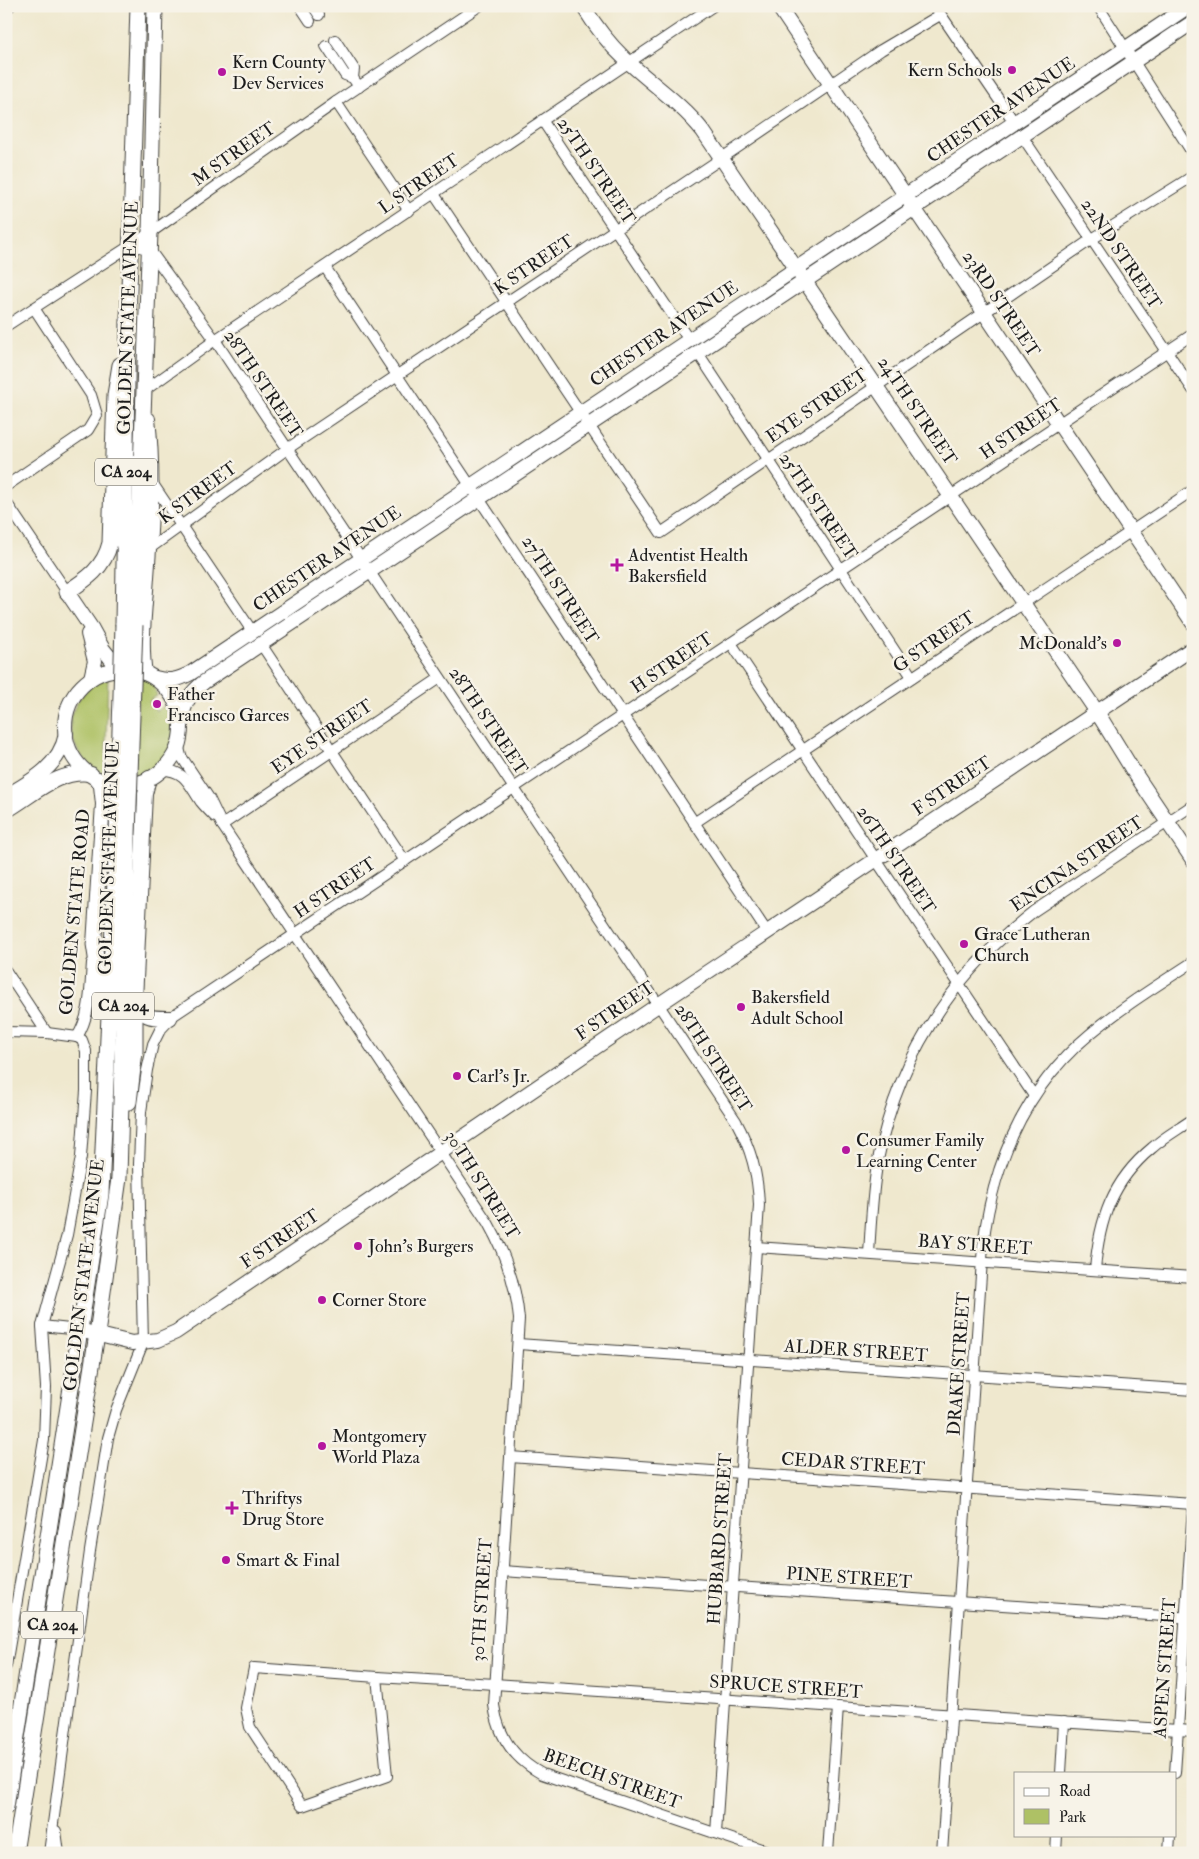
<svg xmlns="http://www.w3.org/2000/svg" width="1199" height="1859" font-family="'IM FELL Double Pica',serif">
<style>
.green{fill:#aec165;stroke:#656e40}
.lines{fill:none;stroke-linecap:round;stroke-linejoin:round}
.minor-casing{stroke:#3c3b37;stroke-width:12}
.major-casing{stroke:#3c3b37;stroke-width:16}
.highway-casing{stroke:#3c3b37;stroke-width:17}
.minor{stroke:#fff;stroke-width:10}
.major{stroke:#fff;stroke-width:14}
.highway{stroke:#fff;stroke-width:15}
.highway-bridge-casing{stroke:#3c3b37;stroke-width:17;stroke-linecap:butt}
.highway-bridge{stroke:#fff;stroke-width:15}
.poi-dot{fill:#b5179e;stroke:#f7f3e8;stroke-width:2}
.labels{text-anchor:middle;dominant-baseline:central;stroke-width:5;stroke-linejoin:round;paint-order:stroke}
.shield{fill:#f7f3e8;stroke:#5e5c59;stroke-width:1}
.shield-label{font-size:16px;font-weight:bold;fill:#1c1c1c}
.poi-label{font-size:18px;fill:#1c1c1c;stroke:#f7f3e8;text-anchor:start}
.street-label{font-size:18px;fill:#1c1c1c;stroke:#f7f3e8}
</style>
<rect width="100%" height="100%" fill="#f7f3e8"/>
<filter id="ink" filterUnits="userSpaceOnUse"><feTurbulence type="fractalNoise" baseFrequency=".02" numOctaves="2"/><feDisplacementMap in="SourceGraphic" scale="10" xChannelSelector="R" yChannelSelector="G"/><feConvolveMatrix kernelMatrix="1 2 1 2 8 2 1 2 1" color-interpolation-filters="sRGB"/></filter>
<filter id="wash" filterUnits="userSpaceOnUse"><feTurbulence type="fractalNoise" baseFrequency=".0096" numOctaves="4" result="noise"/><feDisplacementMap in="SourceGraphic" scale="20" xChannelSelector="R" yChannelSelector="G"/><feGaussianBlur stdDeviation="1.12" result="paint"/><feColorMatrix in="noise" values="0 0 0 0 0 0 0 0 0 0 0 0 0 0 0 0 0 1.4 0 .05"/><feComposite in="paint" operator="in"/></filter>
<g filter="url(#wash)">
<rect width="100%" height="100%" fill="#efe8ce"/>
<g class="green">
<path d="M108,677L105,775C59,751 59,697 108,677Z"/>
<path d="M139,677L153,682L157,696L149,701L156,711L164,706L175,714C180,742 164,772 134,778Z"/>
</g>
</g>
<g filter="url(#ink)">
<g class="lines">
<defs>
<g id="minor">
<path d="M300,6L310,21"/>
<path d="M313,6L319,15"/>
<path d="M935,6L1014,122"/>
<path d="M1098,6L1193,154"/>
<path d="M6,9L10,6"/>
<path d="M335,40L354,69L353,78"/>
<path d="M326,46L345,75L353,78L359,87"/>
<path d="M336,102L409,211"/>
<path d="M542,120L689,340"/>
<path d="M1022,136L1193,390"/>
<path d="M434,194L661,533L1092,239L1193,176"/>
<path d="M130,245L149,249L215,340L736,1121C751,1149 758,1174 759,1205L716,1833"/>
<path d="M325,267L767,932"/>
<path d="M6,326L150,233L336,102L479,6"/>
<path d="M698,353L912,677"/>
<path d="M144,391L215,340L713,6"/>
<path d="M151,481L252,631"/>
<path d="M6,486L88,430L97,415L91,395L34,308"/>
<path d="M6,502L67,592"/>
<path d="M149,549L287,449L722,158L881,50L940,15"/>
<path d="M731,643L1034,1096"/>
<path d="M261,644L405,861"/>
<path d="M178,744L181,756L209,798L222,825L488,1223C505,1253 516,1284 519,1319L494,1705C498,1737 514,1759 542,1774L773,1853"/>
<path d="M162,770C186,770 189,785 201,802C205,807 210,812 215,817"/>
<path d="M694,823L1193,490"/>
<path d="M222,825L440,678"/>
<path d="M6,971L47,1033"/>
<path d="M6,1032L47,1033L77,1037"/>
<path d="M77,1037C91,1015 90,988 92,963"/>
<path d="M756,1247L1193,1277"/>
<path d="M869,1254C871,1223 872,1191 878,1160C898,1056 952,975 1034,911L1193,805"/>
<path d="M1095,1270C1099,1220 1112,1181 1152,1148C1164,1137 1179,1129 1193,1119"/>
<path d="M42,1326L79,1330"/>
<path d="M518,1344L1193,1390"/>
<path d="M510,1457L1193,1504"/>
<path d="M502,1571L1193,1618"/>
<path d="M6,1666L44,1440L46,1387L42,1326L67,1235L81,1157L86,1091V1051L82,1040L77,1037"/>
<path d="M254,1668L377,1677L387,1776L302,1806L250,1727L246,1708Z"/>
<path d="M377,1677L495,1684L1193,1731"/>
<path d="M1061,1773L1064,1722"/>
<path d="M1175,1773L1193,1506"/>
<path d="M56,1831L59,1853"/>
<path d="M49,1853L90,1551L108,1438L116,1410L143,1343L139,1164L141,1112L147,1070L153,1044L160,1030L174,1015L1193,334"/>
<path d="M828,1853L838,1707"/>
<path d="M942,1853L983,1245C993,1163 1025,1088 1090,1034C1122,1007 1158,985 1193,962"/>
<path d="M1056,1853L1057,1835"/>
<path d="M1169,1853L1170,1835"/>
</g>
<g id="major">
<path d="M583,6C594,24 608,43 624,58C650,83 680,102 703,131L1097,712L1132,769L1193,860"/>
<path d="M778,6L1193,623"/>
<path d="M67,592L92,629L103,649L119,669"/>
<path d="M88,634L95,661L91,678"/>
<circle cx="123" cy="727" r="58"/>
<path d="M145,673C140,644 145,607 147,577C151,525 154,471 148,419"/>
<path d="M155,678C169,682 178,680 191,673L1189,6"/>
<path d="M181,721C184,703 190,693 204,682L1193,22"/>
<path d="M149,778L145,794L135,1000C144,1019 150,1018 170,1018"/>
<path d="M6,796C32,781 60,766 66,734"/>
<path d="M6,811C34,795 58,769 91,774"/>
<path d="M94,944L103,804L101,786L98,779"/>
<path d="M79,1330L132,1343L158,1340L176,1332L658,1005L1193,648"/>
</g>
<g id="highway">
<path d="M67,592C87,579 104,568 110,543L115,395L120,365"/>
<path d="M123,624L128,321L138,6"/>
<path d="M135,625L150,233L155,6"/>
<path d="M94,944L99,977L100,1004"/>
<path d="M129,1102L135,1051V1000"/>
<path d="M6,1807L101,1194L117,836"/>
<path d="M15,1853L97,1334L119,1178L128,835"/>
</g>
</defs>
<use href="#minor" class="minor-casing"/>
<use href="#major" class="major-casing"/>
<use href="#highway" class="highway-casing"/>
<use href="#minor" class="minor"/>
<use href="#major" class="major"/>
<use href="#highway" class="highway"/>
<defs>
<g id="highway-bridge">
<path d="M128,835L135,625"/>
<path d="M117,836L123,624"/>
</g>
</defs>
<use href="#highway-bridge" class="highway-bridge-casing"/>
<use href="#highway-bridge" class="highway-bridge"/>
</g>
</g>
<g class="poi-dot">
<circle cx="1012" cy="70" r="5"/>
<circle cx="222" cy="72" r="5"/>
<path d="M614.5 557.5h5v5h5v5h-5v5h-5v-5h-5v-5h5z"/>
<circle cx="1117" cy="643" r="5"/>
<circle cx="157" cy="704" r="5"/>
<circle cx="964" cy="944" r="5"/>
<circle cx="741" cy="1007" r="5"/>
<circle cx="457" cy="1076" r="5"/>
<circle cx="846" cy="1150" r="5"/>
<circle cx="358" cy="1246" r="5"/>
<circle cx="322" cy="1300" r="5"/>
<circle cx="322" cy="1446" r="5"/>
<path d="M229.5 1500.5h5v5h5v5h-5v5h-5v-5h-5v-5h5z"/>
<circle cx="226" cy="1560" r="5"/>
</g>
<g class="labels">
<g class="shield">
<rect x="95" y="458.5" width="62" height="27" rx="4"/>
<rect x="92" y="992.5" width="62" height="27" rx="4"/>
<rect x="21" y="1611.5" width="62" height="27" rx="4"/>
</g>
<g class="shield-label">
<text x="126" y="472">CA 204</text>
<text x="123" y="1006">CA 204</text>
<text x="52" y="1625">CA 204</text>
</g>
<g class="poi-label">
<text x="232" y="62">Kern County<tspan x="232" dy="21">Dev Services</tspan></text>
<text x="1002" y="70" text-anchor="end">Kern Schools</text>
<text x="628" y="555">Adventist Health<tspan x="628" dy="21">Bakersfield</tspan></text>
<text x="1107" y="643" text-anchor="end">McDonald's</text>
<text x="167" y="694">Father<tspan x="167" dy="21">Francisco Garces</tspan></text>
<text x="974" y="934">Grace Lutheran<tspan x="974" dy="21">Church</tspan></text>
<text x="751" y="997">Bakersfield<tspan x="751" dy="21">Adult School</tspan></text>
<text x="467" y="1076">Carl's Jr.</text>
<text x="856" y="1140">Consumer Family<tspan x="856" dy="21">Learning Center</tspan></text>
<text x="368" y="1246">John's Burgers</text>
<text x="332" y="1300">Corner Store</text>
<text x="332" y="1436">Montgomery<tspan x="332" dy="21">World Plaza</tspan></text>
<text x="242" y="1498">Thriftys<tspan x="242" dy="21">Drug Store</tspan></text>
<text x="236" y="1560">Smart &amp; Final</text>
</g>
<g class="street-label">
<text transform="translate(1001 110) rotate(-34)">CHESTER AVENUE</text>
<text transform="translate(234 154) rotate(-35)">M STREET</text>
<text transform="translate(596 171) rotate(56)">25TH STREET</text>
<text transform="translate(419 184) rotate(-34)">L STREET</text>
<text transform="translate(1121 254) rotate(56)">22ND STREET</text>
<text transform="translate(534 265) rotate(-34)">K STREET</text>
<text transform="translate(1001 304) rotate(56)">23RD STREET</text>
<text transform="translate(128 318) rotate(-88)">GOLDEN STATE AVENUE</text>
<text transform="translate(664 334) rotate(-34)">CHESTER AVENUE</text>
<text transform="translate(263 384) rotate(56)">28TH STREET</text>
<text transform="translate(817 406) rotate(-34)">EYE STREET</text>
<text transform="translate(917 411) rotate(56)">24TH STREET</text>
<text transform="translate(1021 429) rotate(-34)">H STREET</text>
<text transform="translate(198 493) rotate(-36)">K STREET</text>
<text transform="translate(818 506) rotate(56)">25TH STREET</text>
<text transform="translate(327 559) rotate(-34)">CHESTER AVENUE</text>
<text transform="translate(560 590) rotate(57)">27TH STREET</text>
<text transform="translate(934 642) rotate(-34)">G STREET</text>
<text transform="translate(672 663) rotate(-34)">H STREET</text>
<text transform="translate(488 721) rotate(56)">28TH STREET</text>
<text transform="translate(322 737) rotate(-34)">EYE STREET</text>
<text transform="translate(952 786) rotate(-34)">F STREET</text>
<text transform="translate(109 858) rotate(-88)">GOLDEN STATE AVENUE</text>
<text transform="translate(896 860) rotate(56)">26TH STREET</text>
<text transform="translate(1077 864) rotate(-34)">ENCINA STREET</text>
<text transform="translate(335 888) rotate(-34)">H STREET</text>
<text transform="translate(75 912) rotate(-85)">GOLDEN STATE ROAD</text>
<text transform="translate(615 1011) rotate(-34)">F STREET</text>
<text transform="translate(713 1058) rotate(57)">28TH STREET</text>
<text transform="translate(482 1185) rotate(58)">30TH STREET</text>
<text transform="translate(280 1239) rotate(-34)">F STREET</text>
<text transform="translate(975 1245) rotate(4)">BAY STREET</text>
<text transform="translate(84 1275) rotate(-83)">GOLDEN STATE AVENUE</text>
<text transform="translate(856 1351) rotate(4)">ALDER STREET</text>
<text transform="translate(959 1364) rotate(-86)">DRAKE STREET</text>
<text transform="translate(853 1464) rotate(4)">CEDAR STREET</text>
<text transform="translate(720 1539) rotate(-86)">HUBBARD STREET</text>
<text transform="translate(849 1578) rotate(4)">PINE STREET</text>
<text transform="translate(482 1600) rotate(-86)">30TH STREET</text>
<text transform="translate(1165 1668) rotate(-86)">ASPEN STREET</text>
<text transform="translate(786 1687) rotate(4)">SPRUCE STREET</text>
<text transform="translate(612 1779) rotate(20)">BEECH STREET</text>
</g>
</g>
<rect width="1199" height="1859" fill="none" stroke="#f7f3e8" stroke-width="25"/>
<rect x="1014" y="1772" width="162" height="65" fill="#f7f3e8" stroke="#9f9d96"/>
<rect x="1024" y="1788" width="25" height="8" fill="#ffffff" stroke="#9f9d96"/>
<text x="1059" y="1796" font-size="15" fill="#1c1c1c">Road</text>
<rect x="1024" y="1809" width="25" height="15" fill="#aec165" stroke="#9f9d96"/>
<text x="1059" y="1822" font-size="15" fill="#1c1c1c">Park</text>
</svg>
